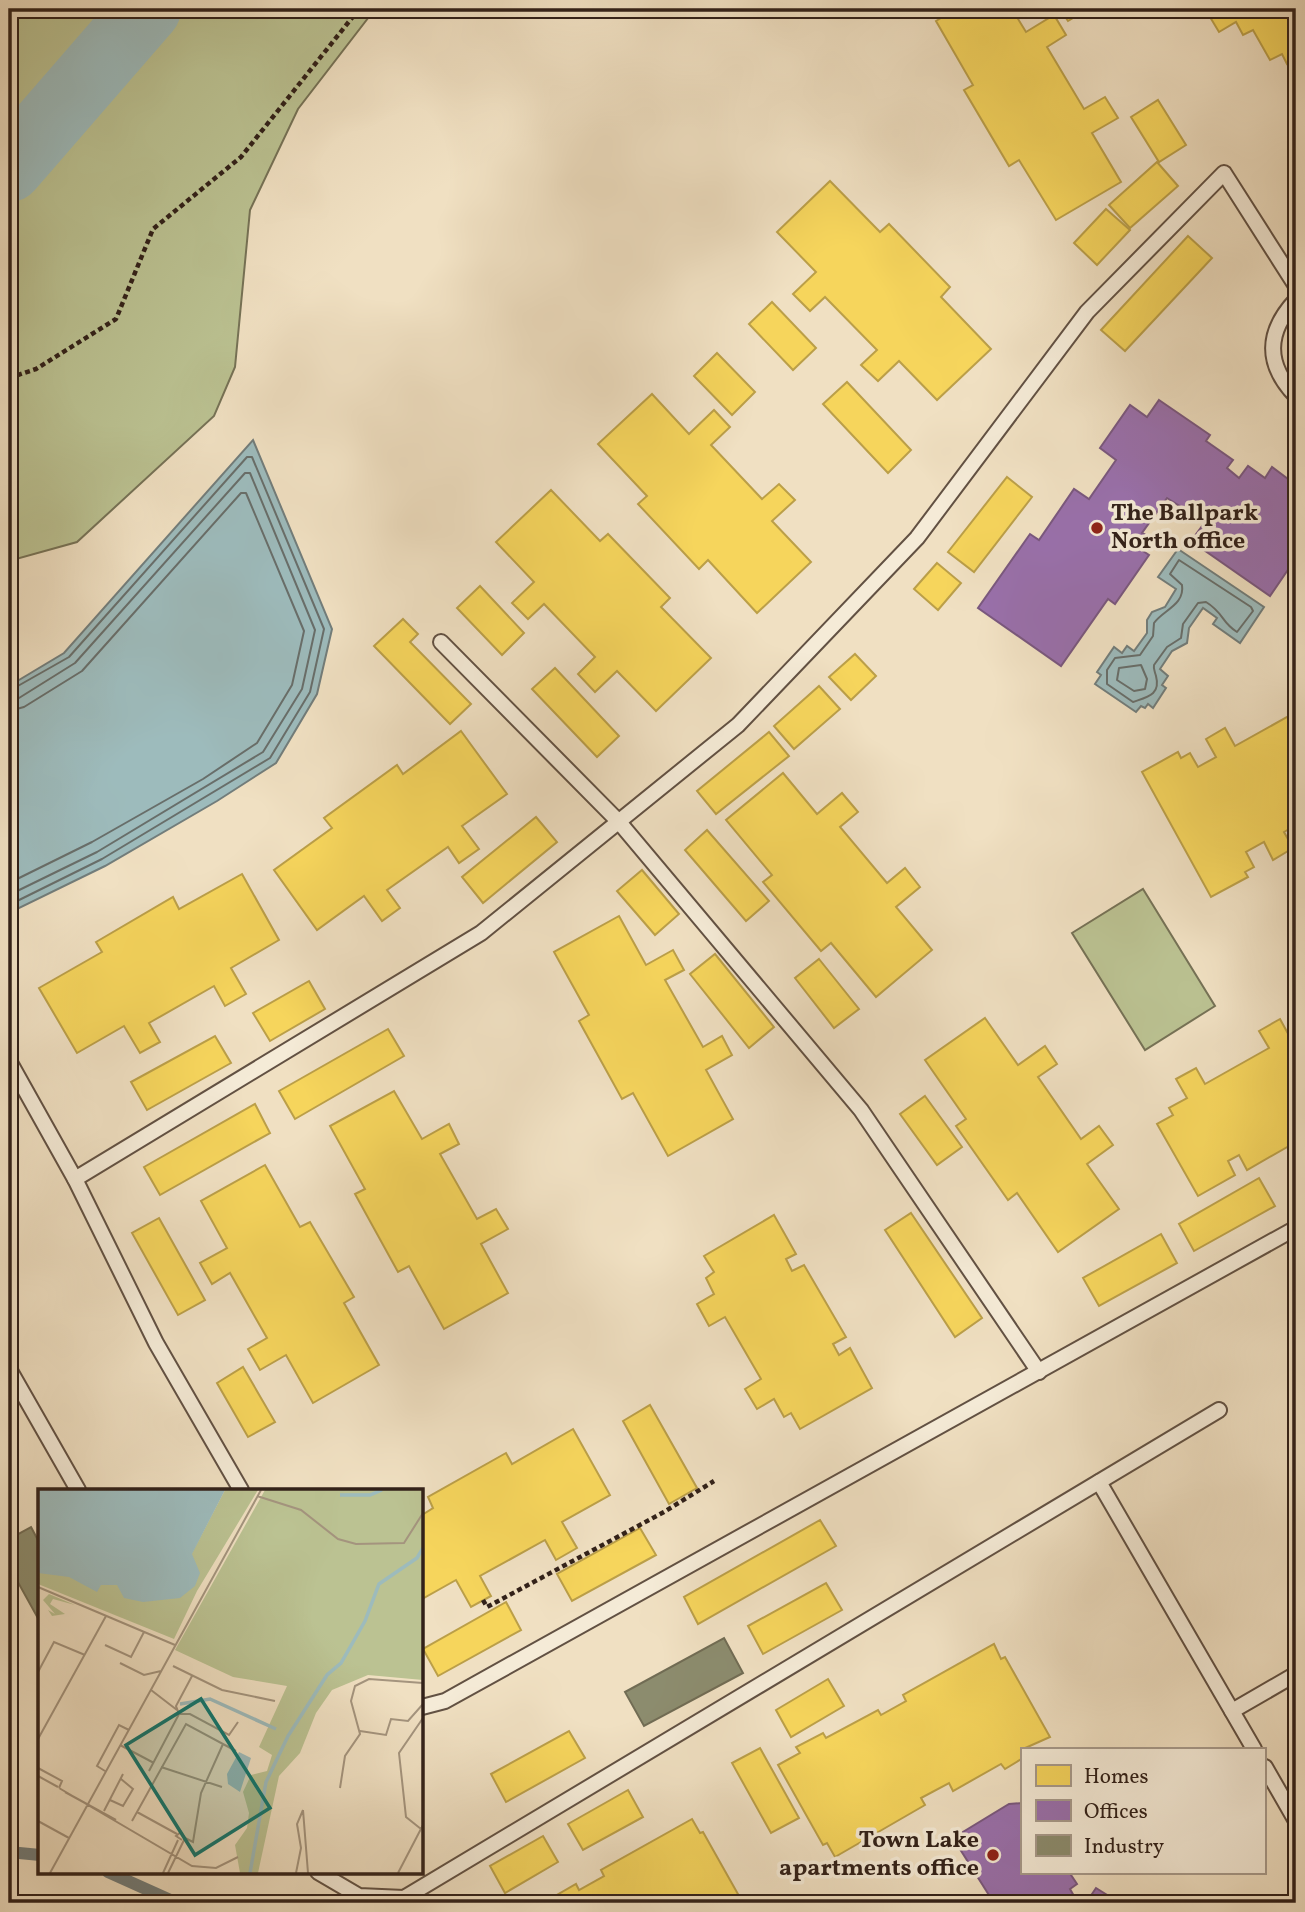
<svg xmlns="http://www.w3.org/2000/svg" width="1305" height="1912" font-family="Vollkorn,serif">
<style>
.green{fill:#bbc292;stroke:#767256;stroke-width:2}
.water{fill:#9dbbbc;stroke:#727d7b;stroke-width:2}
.homes{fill:#f6d55c;stroke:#bb9f48;stroke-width:2}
.offices{fill:#9970ab;stroke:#7a587f;stroke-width:2}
.industry{fill:#8c8c6e;stroke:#716c54;stroke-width:2}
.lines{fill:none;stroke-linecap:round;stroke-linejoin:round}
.shore{stroke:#686e6a;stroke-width:2}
.stream{stroke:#727d7b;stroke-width:12}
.river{stroke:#9dbbbc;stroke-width:68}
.lane-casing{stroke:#625143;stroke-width:18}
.path{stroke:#322119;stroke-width:4.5;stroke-dasharray:5 3.5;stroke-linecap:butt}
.lane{stroke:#f5ebd7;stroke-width:14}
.poi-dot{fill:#8f2418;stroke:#f5ebd7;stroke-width:2.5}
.labels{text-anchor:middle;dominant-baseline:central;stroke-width:7;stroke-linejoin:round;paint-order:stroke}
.poi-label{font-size:24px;font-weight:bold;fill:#322119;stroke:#f5ebd7;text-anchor:start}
.inset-river{fill:none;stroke:#9dbbbc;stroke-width:3.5}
.inset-road{fill:none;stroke:#a4947e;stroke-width:2}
.view{fill:#0f766e;fill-opacity:0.15;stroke:#0f766e;stroke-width:3.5}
.inset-edge{fill:none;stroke:#322119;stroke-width:3.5}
</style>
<rect width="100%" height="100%" fill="#f0e0c2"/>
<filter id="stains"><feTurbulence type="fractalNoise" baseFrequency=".00286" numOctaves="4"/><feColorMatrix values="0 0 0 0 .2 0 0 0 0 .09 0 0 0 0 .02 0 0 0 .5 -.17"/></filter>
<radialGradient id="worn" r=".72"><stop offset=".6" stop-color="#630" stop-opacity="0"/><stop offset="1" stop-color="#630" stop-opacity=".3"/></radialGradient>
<g class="green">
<path d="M10,9H375L298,109L250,210L235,367L214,416L77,542L9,561Z"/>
<path d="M1143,889L1215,1006L1145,1050L1072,933Z"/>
</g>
<g class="water">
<path d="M253,440L332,629L317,694L276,763L217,801L105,866L9,913V686L64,653Z"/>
<path d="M1178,549L1264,607L1240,643L1213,624L1217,618L1203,608L1189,628L1187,643L1172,651L1160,669L1168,676L1162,685L1166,688L1153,708L1148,704L1145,708L1141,706L1136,712L1095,684L1101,675L1097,672L1114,647L1122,653L1127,646L1134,651L1147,633V620L1152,612L1165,607L1176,589L1158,577Z"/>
</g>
<g class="homes">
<path d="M956,9H1012L1026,32L1054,15L1066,35L1047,47L1084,109L1105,97L1118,118L1092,133L1121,182L1056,220L1019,160L1009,166L964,90L973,85L936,21Z"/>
<path d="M1060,9H1088L1068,21Z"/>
<path d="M1212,9H1296V58L1287,64L1282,54L1270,60L1253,30L1243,35L1236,22L1219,32L1207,12Z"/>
<path d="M1158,100L1186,145L1159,162L1131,117Z"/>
<path d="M1157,162L1178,186L1130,228L1109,205Z"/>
<path d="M830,181L880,232L889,224L950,287L941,297L991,349L937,400L899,361L878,381L861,365L877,350L825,297L810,311L793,294L816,272L777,232Z"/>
<path d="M1106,209L1130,230L1097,265L1074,243Z"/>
<path d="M1188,236L1212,258L1125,351L1101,330Z"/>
<path d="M772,302L816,348L793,370L749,324Z"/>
<path d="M717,353L755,392L732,415L694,376Z"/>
<path d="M847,382L911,450L888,473L823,404Z"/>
<path d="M652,394L689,434L714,410L730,427L711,445L762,499L779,484L795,500L772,521L811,562L757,613L708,560L699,569L638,504L647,496L598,444Z"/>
<path d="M1007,477L1032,497L974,572L948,552Z"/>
<path d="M551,490L600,541L608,534L670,598L661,607L711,658L656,711L617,671L595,692L578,674L595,657L544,604L528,619L512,603L534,582L496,542Z"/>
<path d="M937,563L961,583L938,610L914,589Z"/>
<path d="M480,586L524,633L502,655L457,608Z"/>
<path d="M403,619L418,634L410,642L471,704L450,724L374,646Z"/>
<path d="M855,654L876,676L851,700L829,677Z"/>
<path d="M555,668L619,736L597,757L532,689Z"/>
<path d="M819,686L840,709L794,749L774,726Z"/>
<path d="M1296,712V825L1284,832L1293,848L1273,860L1264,842L1246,852L1254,867L1245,872L1248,877L1211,897L1142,772L1178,752L1181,758L1190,753L1198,767L1216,757L1206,739L1225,728L1235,746Z"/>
<path d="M461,731L507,794L462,826L479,849L459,863L448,847L387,890L400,908L382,921L364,896L317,930L274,870L332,828L324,818L397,765L403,774Z"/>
<path d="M769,732L789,756L716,814L697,791Z"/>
<path d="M783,773L817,814L842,793L858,812L840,827L887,883L905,868L920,887L896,907L932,950L876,997L831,943L821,951L763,882L772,875L726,820Z"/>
<path d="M536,817L557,842L483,903L462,877Z"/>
<path d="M707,830L769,901L746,921L685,850Z"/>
<path d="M642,870L679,914L655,935L617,891Z"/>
<path d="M242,874L279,940L231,968L246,994L225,1006L214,986L149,1023L160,1042L140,1053L124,1026L77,1053L39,988L102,952L96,942L173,897L179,909Z"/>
<path d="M619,916L646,965L673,950L684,970L665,980L703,1047L722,1036L732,1055L706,1070L733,1119L668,1156L633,1093L622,1099L579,1021L589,1015L554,952Z"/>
<path d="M715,954L774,1027L749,1048L690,974Z"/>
<path d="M819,959L859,1009L834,1028L795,978Z"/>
<path d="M309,981L325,1009L270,1041L253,1013Z"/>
<path d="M985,1018L1018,1065L1045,1046L1057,1064L1038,1077L1081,1139L1099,1126L1113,1145L1087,1164L1119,1209L1058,1252L1017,1193L1008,1200L956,1126L966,1119L925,1060Z"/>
<path d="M1280,1019L1291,1039L1296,1036V1142L1247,1170L1239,1155L1228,1161L1235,1175L1198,1196L1157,1124L1173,1115L1169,1108L1187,1098L1176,1079L1196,1068L1205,1084L1269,1048L1259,1031Z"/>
<path d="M388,1029L404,1056L295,1119L279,1091Z"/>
<path d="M215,1036L231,1063L147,1110L131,1082Z"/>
<path d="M394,1091L422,1139L449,1124L459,1144L440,1154L477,1219L496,1209L508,1229L481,1244L508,1293L444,1329L409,1266L398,1272L355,1194L365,1189L330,1126Z"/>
<path d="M925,1096L962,1147L937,1165L900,1114Z"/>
<path d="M255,1104L270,1133L160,1195L144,1167Z"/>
<path d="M265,1165L300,1227L310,1222L354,1297L344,1303L379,1365L313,1403L286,1355L260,1370L248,1349L267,1338L230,1273L212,1284L200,1263L227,1248L201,1201Z"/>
<path d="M1259,1178L1275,1206L1194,1251L1179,1224Z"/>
<path d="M911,1213L982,1318L955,1337L885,1230Z"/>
<path d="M774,1215L796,1254L786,1259L792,1271L804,1265L846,1337L833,1344L839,1355L850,1348L872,1388L800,1429L791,1413L784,1417L774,1399L757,1409L745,1389L761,1379L725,1317L709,1326L697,1304L714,1294L706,1278L714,1272L704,1256Z"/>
<path d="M159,1218L205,1300L178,1315L132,1233Z"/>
<path d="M1161,1234L1177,1263L1099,1306L1083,1278Z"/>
<path d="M243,1367L275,1422L248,1437L217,1383Z"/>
<path d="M650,1405L697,1488L669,1504L623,1421Z"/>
<path d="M573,1429L610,1495L562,1522L577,1548L556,1560L545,1540L480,1576L491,1596L471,1607L456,1580L422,1599V1515L433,1508L428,1497L506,1453L512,1464Z"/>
<path d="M820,1520L836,1546L698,1624L684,1597Z"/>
<path d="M640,1528L656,1555L572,1601L557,1574Z"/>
<path d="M826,1583L842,1610L763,1654L748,1626Z"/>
<path d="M506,1602L521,1630L438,1676L423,1649Z"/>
<path d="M994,1644L1001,1659L1005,1657L1050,1737L1023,1749V1758L1005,1769L1001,1764L953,1791L949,1783L921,1798L925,1805L835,1857L827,1843L823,1845L778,1765L800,1753L796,1747L823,1733L826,1738L878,1710L881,1715L906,1701L903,1695Z"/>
<path d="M828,1679L844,1706L791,1737L776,1710Z"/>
<path d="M569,1731L585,1758L506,1802L491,1774Z"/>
<path d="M760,1748L799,1818L771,1833L732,1763Z"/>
<path d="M628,1790L643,1817L583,1850L568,1824Z"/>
<path d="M692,1819L700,1833L703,1832L743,1903H543L576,1884L579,1890L604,1876L601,1870Z"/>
<path d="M543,1836L558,1862L505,1893L490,1866Z"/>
</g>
<g class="offices">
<path d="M1159,400L1210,435L1206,441L1233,460L1227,468L1239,478L1248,466L1265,478L1272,467L1296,485V558L1270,596L1191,541L1205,522L1167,498L1142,533L1146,535L1137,547L1149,555L1115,604L1108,599L1061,666L978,608L1030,534L1039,540L1074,489L1089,499L1116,460L1100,448L1130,405L1147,417Z"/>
<path d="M1023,1803V1872H1069L1077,1884L1070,1889L1078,1903H994L953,1838L1009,1804Z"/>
<path d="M1096,1888L1120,1903H1086Z"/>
</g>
<g class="industry">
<path d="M31,1527L40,1544V1622L9,1566V1539Z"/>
<path d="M724,1638L743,1673L644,1726L625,1692Z"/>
</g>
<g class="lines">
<g class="shore">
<path d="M1179,560L1251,607L1253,611L1237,632C1221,622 1224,613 1206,602L1198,603L1183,624L1181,638L1167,647L1154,665C1153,669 1155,672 1156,676C1161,695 1147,697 1133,702L1107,684V670L1115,658L1140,655L1153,636L1154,623C1163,610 1185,605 1182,585L1170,574Z"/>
<path d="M1141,665L1147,679L1145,689L1134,691L1117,680L1119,668Z"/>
<path d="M9,691L69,657L247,457H252L324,629L310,692L270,758L102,859L9,905"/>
<path d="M9,700L19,698L75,663L245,473H250L315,630L302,689L263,752L97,852L9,895"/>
<path d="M9,711L24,707L82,671L241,493H246L304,631L292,685L257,743L203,779L92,842L9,883"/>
</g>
<g class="stream">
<path d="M9,1852L40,1855"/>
<path d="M108,1872L177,1903"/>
</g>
<path class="river" d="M9,168L147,9"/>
<defs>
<g id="lane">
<path d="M1296,300C1266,332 1265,364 1296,396"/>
<path d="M441,642L619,822L861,1110L1039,1372"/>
<path d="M9,1061L75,1179L156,1343L241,1490"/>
<path d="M75,1179L481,933L738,725L917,538L1087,312L1224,173L1296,286"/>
<path d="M9,1369L78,1490"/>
<path d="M1099,1482L1254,1749"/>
<path d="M422,1707L445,1701L1296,1228"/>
<path d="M1232,1711L1296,1674"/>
<path d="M1265,1767L1296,1821"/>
<path d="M318,1872L359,1896L404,1898L1219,1410"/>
</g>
</defs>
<use href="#lane" class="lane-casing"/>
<g class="path">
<path d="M9,378L36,369L116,319L153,229L241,157L359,9"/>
<path d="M483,1600L487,1607L664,1512L714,1481"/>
</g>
<use href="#lane" class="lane"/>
</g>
<g class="poi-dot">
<circle cx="1097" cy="528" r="7"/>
<circle cx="993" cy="1855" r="7"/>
</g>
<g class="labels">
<g class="poi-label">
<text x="1111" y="514">The Ballpark<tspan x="1111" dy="28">North office</tspan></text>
<text x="979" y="1841" text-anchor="end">Town Lake<tspan x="979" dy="28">apartments office</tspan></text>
</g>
</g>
<g transform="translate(38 1489)">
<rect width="385" height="385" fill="#f0e0c2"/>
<path d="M187,1H220L159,102L136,150L0,95V83L29,87L153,66ZM227,1H385V191L330,186L294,201L278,224L262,264L241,287L220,384H202L197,356L209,339L211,324L205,303L213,286L229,282L234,266L221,258L249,197L195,188L137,161ZM11,105L37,116L15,110L12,115L27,125L14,127L10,121L17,125L5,111Z" fill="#bbc292"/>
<path d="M0,1H187L154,65L162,84L157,97L142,109L105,113L86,109L79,96H63L59,103L31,88L0,84ZM201,263L213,269L202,303L190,295L189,285Z" fill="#9dbbbc"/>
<path class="inset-river" d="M302,6H332L344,1M142,215L172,210L238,240M212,384L228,293L250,247L289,186L303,174L327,132L341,95L379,69L385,59"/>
<path class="inset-road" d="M219,7L263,21L300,50L318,55L366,54L385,24M0,98L137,156M67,156L93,168L106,143M82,174L106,186L123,182M135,177L184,201L237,212M0,183L16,153L47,166M113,201L139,221M141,225L138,217L154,187M322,242L348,246L353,230L370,232L385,215M0,250L68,127M82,256L116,274M123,278L184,298M0,279L24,292L21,299M67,282L59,277L81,236L91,241M111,282L141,225H152L191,246L200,233M0,287L20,298M21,299L154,377L178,379L200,368M302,299L307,267L322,245L313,212L317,197L331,190L385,194M27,303L78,331M72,311L85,317L95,300L83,290M265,321L270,384M66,322L85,285M99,323L139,345M0,332L31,349M94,332L148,235L198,262M383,340L368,328L361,264L385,229M147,349L155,353L163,304L185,255M12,384L223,1M125,384L140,351M130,384L147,349L143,343L138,347L144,351M258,384L263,359L259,335L265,321M360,384L385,336"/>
<path class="view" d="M163,210L232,319L157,366L88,256Z"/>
<rect width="385" height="385" class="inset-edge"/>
</g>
<rect width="1305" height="1912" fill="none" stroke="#f0e0c2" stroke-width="35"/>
<rect x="10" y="10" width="1284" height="1891" fill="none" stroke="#322119" stroke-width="3.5"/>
<rect x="18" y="18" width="1270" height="1877" fill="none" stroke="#322119" stroke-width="2"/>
<rect x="1021" y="1748" width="245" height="126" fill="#f5ebd7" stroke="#a79a8b" stroke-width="2"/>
<rect x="1036" y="1765" width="35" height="21" fill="#f6d55c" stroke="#a79a8b" stroke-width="2"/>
<text x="1084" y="1783" font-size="21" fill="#322119">Homes</text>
<rect x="1036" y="1800" width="35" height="21" fill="#9970ab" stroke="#a79a8b" stroke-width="2"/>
<text x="1084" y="1818" font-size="21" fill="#322119">Offices</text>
<rect x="1036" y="1835" width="35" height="21" fill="#8c8c6e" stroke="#a79a8b" stroke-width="2"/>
<text x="1084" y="1853" font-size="21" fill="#322119">Industry</text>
<rect width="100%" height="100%" filter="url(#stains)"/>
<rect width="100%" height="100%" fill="url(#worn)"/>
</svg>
